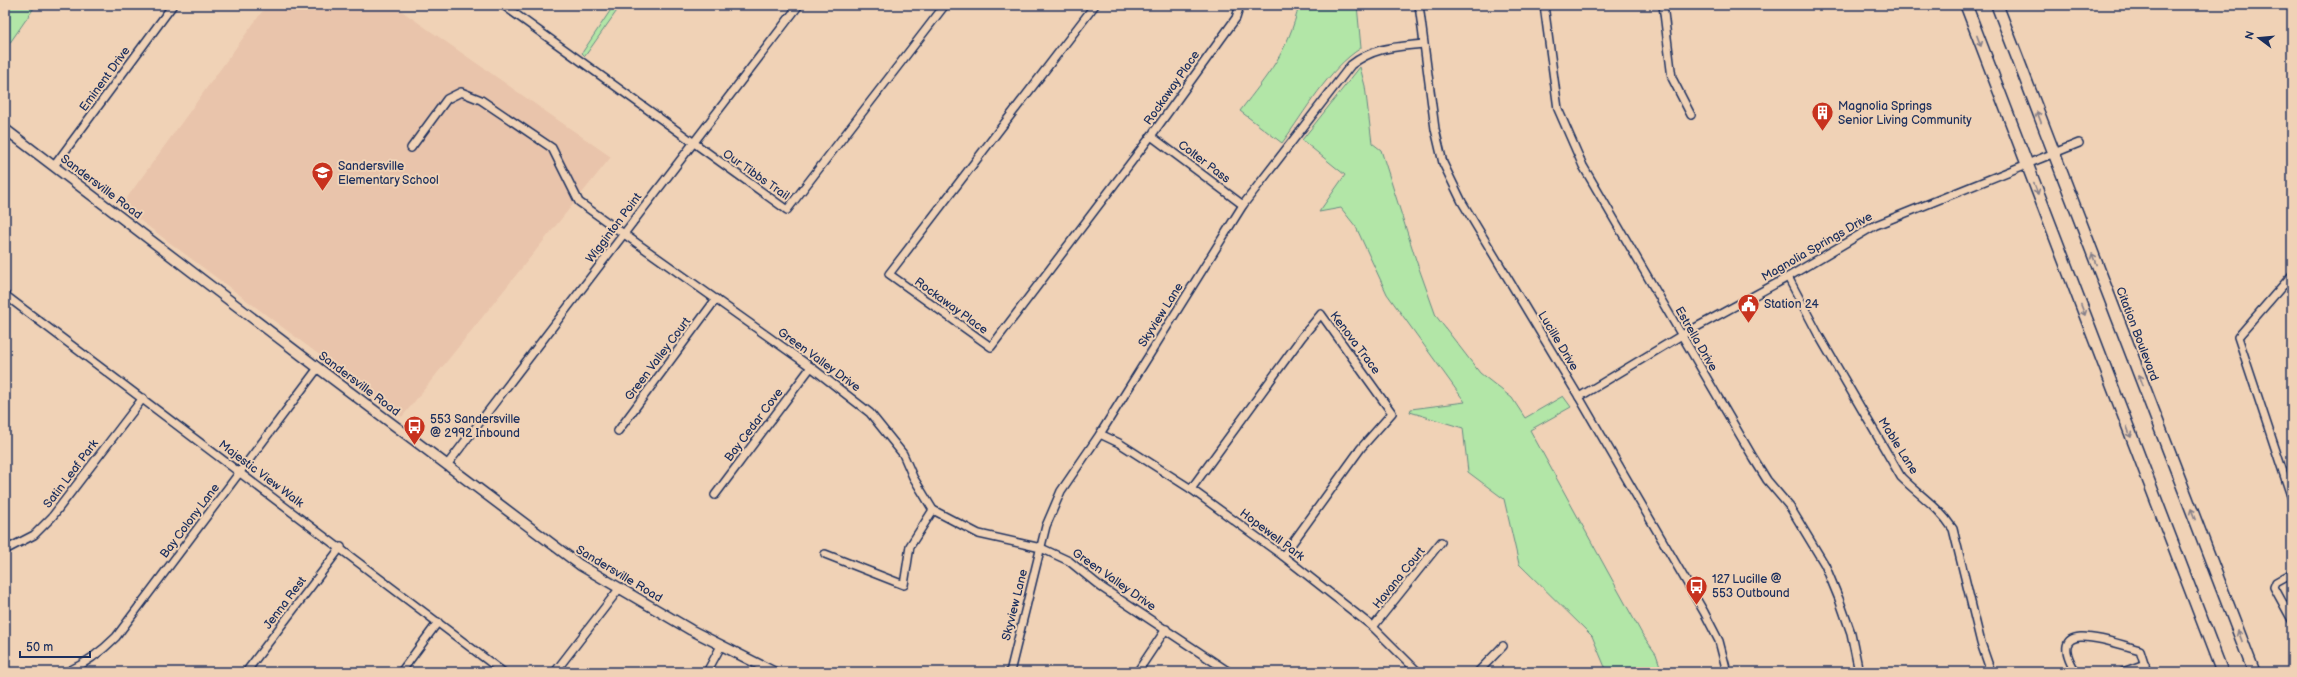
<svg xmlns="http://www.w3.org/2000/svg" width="2297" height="677" font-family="'Balsamiq Sans',sans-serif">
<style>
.built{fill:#e9c4ab}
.green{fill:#b2e6a7;stroke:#668a82}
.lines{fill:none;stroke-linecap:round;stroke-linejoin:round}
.minor-casing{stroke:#1b2f5e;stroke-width:10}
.tertiary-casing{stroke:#1b2f5e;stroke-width:12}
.secondary-casing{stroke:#1b2f5e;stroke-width:14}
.minor{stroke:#f0d2b6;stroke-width:7}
.tertiary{stroke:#f0d2b6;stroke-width:9}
.secondary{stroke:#f0d2b6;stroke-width:11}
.oneway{stroke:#86808a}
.labels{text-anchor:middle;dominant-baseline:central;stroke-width:4;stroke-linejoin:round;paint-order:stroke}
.street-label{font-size:12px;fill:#1b2f5e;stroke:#f0d2b6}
.poi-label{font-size:12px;fill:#1b2f5e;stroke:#f0d2b6;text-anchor:start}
</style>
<rect width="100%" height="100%" fill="#f0d2b6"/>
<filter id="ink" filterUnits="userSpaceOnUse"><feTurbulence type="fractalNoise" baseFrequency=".025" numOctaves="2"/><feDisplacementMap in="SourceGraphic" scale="8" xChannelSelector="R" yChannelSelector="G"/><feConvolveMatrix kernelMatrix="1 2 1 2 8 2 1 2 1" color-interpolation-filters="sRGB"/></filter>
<g filter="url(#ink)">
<path class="built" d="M267,5H393L611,157L402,417L121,206Z"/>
<g class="green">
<path d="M5,5H36L5,50Z"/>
<path d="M614,5H621L585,56L582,53Z"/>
<path d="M1299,5H1357L1361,48C1328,69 1305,112 1282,143L1240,111C1269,73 1288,52 1299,5Z"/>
<path d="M1360,67L1365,86L1372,143L1381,150L1416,260L1436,316L1480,373L1512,398L1525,418L1563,396L1571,407L1530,430L1642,634L1656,654L1662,672H1607L1592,636L1519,564L1504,499L1468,472L1463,428L1410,412L1411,409L1465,402L1387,294L1356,227L1341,208L1319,212L1345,175L1302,140Z"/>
</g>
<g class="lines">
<defs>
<g id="minor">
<path d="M503,5L787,210L945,5"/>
<path d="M1095,5L889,274L991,347L1151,136L1236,18L1240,5"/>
<path d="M1419,5L1435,129L1443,163L1462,202L1579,397L1704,612L1719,641L1727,672"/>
<path d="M1544,5L1558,109L1583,166L1754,459L1767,480L1790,507L1825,565L1839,599L1851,633L1859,672"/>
<path d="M1663,5L1672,78L1691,115"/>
<path d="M1151,136L1243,205"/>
<path d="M411,148L447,99L461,92L481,100L552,148L579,202L811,367L870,413L903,454L913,477L933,510L979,534L1041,548L1069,561L1101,587L1229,672"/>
<path d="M54,166L173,5"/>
<path d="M2292,275L2238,337L2292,499"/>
<path d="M1788,277L1818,334L1901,477C1919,495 1939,507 1953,529L1981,643L1991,672"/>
<path d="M5,295L503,672"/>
<path d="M1579,397L1682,335L1788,277L1876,225L2079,143"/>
<path d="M618,431L716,299"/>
<path d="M1100,434L1119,443L1191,489L1283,556L1373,627L1418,672"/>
<path d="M447,465L799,5"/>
<path d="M1191,489L1302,337L1321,314L1392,413L1361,448L1283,556"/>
<path d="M715,495L811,367"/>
<path d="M5,550L34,535L52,517L143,398"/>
<path d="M825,554L904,585L910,546L933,510"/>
<path d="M2292,573L2276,582L2274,587L2292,620"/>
<path d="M1373,627L1441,542"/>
<path d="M1138,671L1166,629"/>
<path d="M67,672C87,663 101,652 116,637L318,368"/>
<path d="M246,672L341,547"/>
<path d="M401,672L438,622"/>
<path d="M555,672L619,589"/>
<path d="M707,672L721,646"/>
<path d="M1010,672L1046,526L1061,491L1100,434L1243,205L1351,65C1374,47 1395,47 1423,44"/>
<path d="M1478,672L1503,646"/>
<path d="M2076,672C2041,615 2115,643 2140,650L2147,672"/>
<path d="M2123,672L2145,664"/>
</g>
<path id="tertiary" d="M5,129L318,368L580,565L691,630L774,672"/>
<g id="secondary">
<path d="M1966,5L2222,672"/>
<path d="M1997,5L2254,672"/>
</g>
</defs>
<use href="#minor" class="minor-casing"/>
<use href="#tertiary" class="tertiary-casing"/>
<use href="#secondary" class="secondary-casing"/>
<use href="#minor" class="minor"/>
<use href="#tertiary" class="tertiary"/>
<use href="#secondary" class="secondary"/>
</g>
<defs><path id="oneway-shaft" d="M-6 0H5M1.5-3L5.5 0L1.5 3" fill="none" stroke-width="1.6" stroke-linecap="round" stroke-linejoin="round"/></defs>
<g class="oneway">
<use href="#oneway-shaft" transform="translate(1979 41) rotate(69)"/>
<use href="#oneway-shaft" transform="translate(2039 117) rotate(-111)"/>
<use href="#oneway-shaft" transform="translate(2036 189) rotate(69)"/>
<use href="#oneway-shaft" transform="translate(2094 259) rotate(-111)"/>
<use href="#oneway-shaft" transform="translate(2083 310) rotate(69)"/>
<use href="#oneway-shaft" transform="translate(2141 380) rotate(-111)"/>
<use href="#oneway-shaft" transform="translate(2129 432) rotate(69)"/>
<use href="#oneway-shaft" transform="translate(2193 514) rotate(-111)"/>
<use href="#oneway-shaft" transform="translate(2240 636) rotate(-111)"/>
</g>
</g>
<defs>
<symbol id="building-pin" viewBox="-11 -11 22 30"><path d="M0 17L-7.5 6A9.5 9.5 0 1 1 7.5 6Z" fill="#c8321e" stroke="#f0d2b6"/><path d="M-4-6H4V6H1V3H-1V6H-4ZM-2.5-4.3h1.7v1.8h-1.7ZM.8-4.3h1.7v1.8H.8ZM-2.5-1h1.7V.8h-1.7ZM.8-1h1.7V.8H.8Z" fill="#fff"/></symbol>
<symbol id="school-pin" viewBox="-11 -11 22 30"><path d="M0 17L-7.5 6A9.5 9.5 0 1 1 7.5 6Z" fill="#c8321e" stroke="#f0d2b6"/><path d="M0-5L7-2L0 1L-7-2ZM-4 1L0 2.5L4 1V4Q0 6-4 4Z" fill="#fff"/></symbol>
<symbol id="civic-pin" viewBox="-11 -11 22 30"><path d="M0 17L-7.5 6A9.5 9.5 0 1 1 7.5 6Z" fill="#c8321e" stroke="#f0d2b6"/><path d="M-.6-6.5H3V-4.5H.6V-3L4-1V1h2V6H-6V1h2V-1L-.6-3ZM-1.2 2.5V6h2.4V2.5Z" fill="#fff"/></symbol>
<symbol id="bus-pin" viewBox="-11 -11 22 30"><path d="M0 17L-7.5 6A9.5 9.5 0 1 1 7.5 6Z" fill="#c8321e" stroke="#f0d2b6"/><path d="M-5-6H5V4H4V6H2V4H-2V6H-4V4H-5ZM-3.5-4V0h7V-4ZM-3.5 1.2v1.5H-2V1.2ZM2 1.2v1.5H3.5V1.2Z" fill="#fff"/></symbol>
</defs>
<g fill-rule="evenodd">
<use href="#building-pin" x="1810" y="100" width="25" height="34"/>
<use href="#school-pin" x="310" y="160" width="25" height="34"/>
<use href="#civic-pin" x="1736" y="292" width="25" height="34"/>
<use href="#bus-pin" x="402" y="414" width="25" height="34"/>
<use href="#bus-pin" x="1684" y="574" width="25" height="34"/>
</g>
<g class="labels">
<g class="street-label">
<text transform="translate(105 79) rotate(-54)">Eminent Drive</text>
<text transform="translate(1172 88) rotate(-55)">Rockaway Place</text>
<text transform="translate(1204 162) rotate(37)">Colter Pass</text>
<text transform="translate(756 175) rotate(35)">Our Tibbs Trail</text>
<text transform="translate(101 187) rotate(37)">Sandersville Road</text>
<text transform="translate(614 228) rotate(-53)">Wigginton Point</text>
<text transform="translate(1817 247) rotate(-30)">Magnolia Springs Drive</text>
<text transform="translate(951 306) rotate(36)">Rockaway Place</text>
<text transform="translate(1161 315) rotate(-58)">Skyview Lane</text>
<text transform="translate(2137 334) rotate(69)">Citation Boulevard</text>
<text transform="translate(1696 339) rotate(60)">Estrella Drive</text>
<text transform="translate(1558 341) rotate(59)">Lucille Drive</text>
<text transform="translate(1355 343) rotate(53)">Kenova Trace</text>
<text transform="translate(658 359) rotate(-53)">Green Valley Court</text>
<text transform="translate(819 360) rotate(36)">Green Valley Drive</text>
<text transform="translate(359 384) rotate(37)">Sandersville Road</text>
<text transform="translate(754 425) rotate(-53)">Bay Cedar Cove</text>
<text transform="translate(1898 446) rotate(58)">Mable Lane</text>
<text transform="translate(71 474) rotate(-53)">Satin Leaf Park</text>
<text transform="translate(261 474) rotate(37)">Majestic View Walk</text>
<text transform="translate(190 521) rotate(-53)">Bay Colony Lane</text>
<text transform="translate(1272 535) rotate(37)">Hopewell Park</text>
<text transform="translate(619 574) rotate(31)">Sandersville Road</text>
<text transform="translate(1399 578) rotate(-51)">Havana Court</text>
<text transform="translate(1114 580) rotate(35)">Green Valley Drive</text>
<text transform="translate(285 603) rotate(-53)">Jenna Rest</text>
<text transform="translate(1015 605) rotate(-76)">Skyview Lane</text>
</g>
<g class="poi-label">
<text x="1838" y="106">Magnolia Springs<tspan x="1838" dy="14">Senior Living Community</tspan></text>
<text x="338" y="166">Sandersville<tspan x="338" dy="14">Elementary School</tspan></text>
<text x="1764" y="304">Station 24</text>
<text x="430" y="419">553 Sandersville<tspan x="430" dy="14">@ 2992 Inbound</tspan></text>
<text x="1712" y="579">127 Lucille @<tspan x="1712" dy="14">553 Outbound</tspan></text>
</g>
</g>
<rect width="2297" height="677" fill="none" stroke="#f0d2b6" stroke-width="20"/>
<rect x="10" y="10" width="2277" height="657" fill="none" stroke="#1b2f5e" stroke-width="1.5" filter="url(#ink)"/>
<g transform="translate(2259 38) rotate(286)" stroke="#f0d2b6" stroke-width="3" paint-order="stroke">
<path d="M0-3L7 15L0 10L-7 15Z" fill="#1b2f5e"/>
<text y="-6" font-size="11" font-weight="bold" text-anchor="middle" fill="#1b2f5e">N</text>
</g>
<path d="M20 651v6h70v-6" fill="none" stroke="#1b2f5e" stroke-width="2"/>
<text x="26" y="651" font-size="12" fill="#1b2f5e" stroke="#f0d2b6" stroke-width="3" paint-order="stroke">50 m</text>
</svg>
